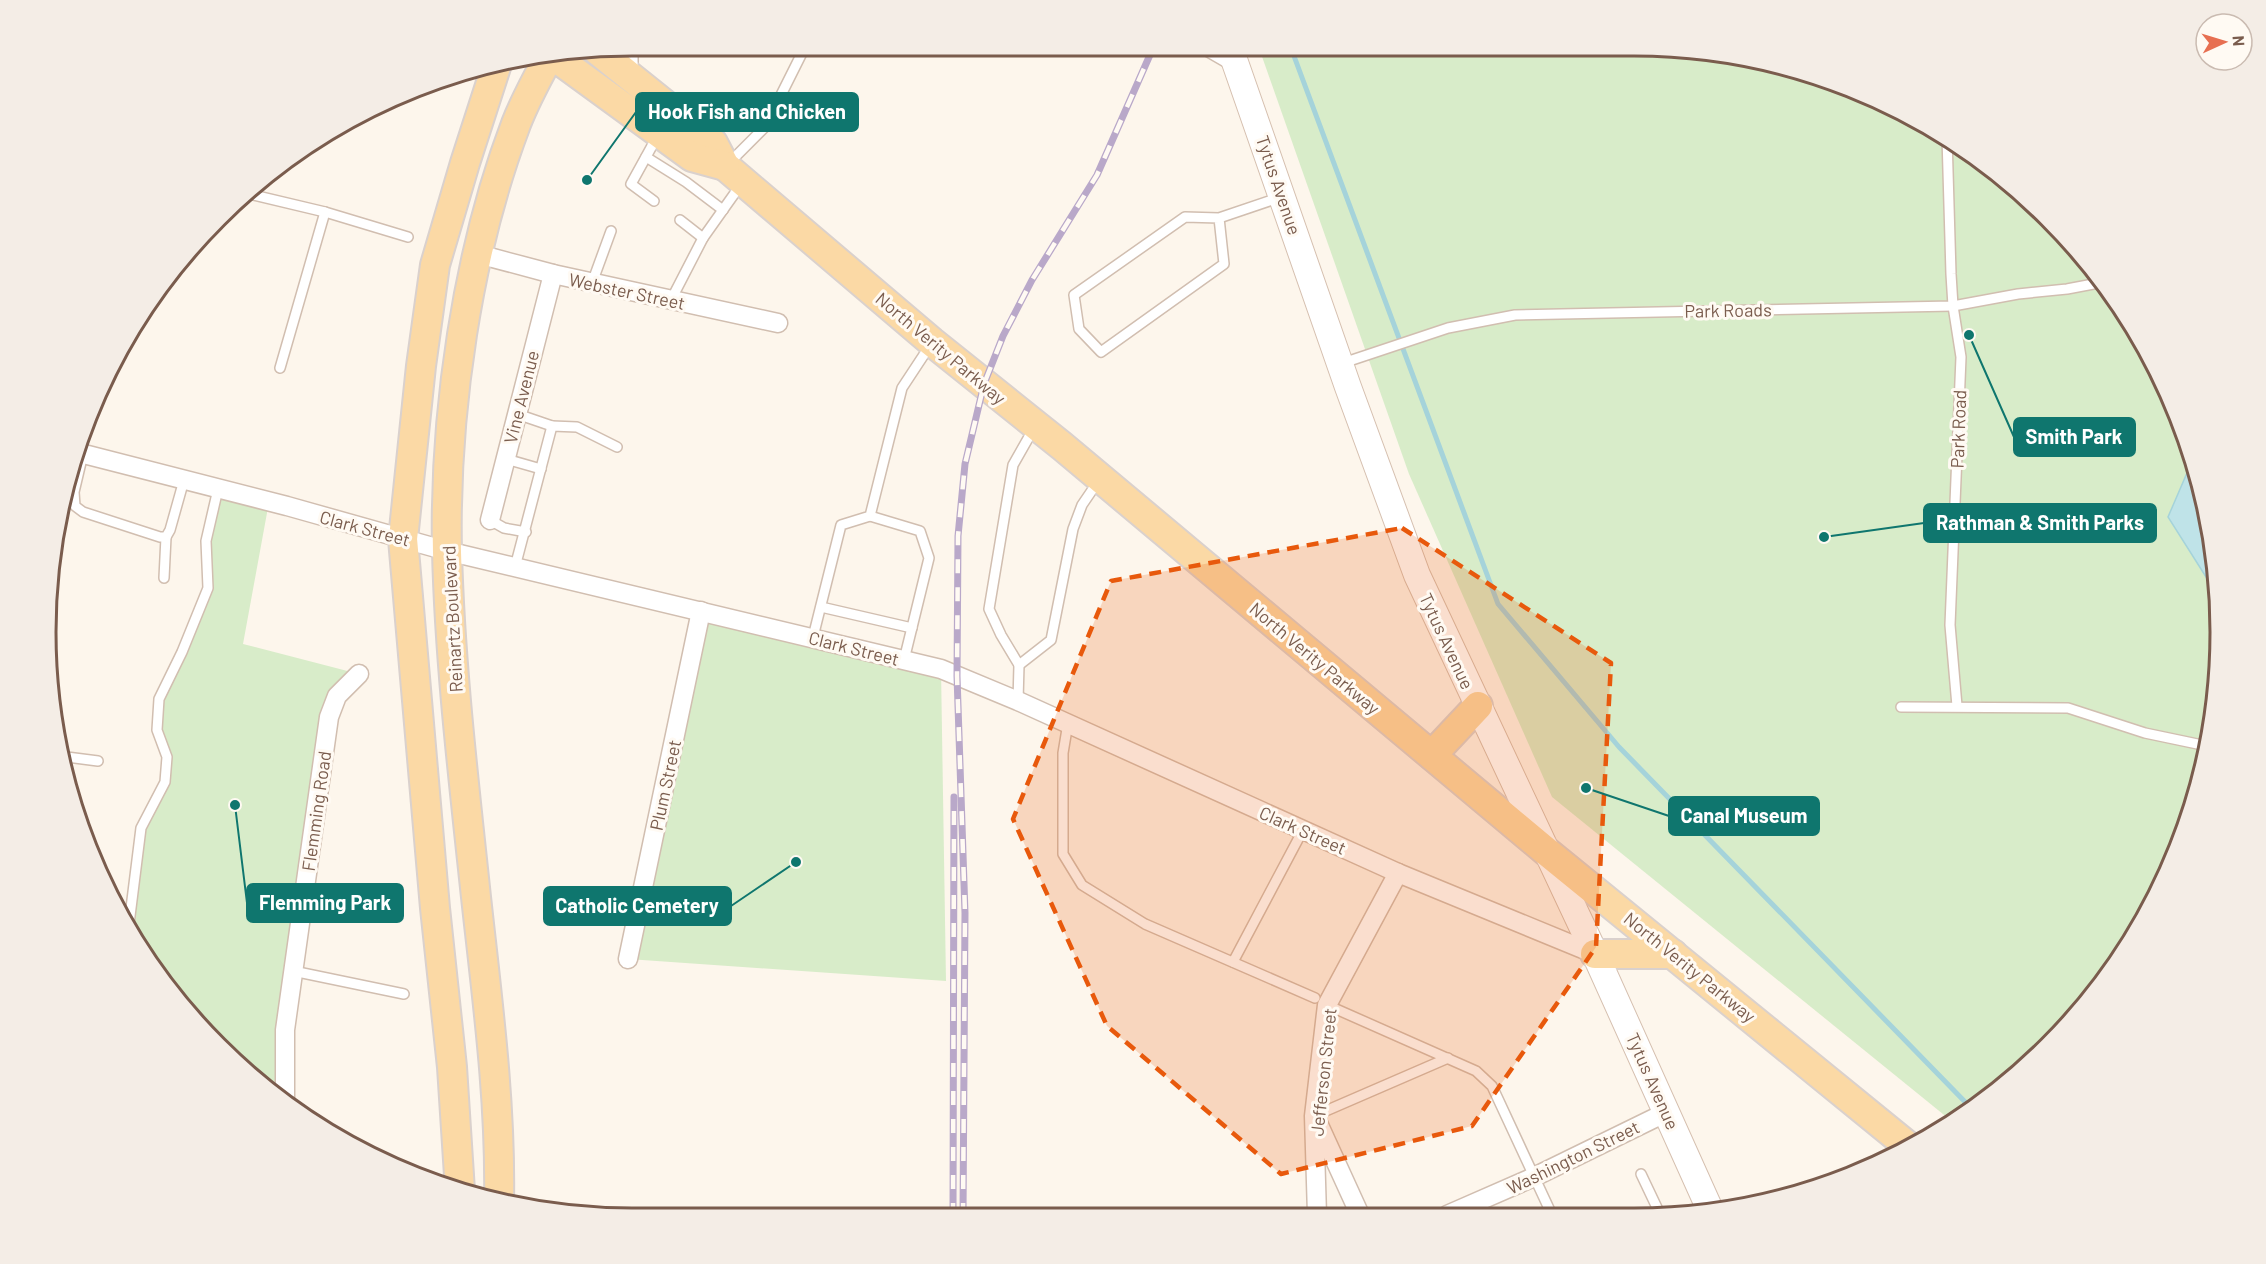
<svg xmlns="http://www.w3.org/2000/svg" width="2266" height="1264" font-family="Barlow,sans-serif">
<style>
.green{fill:#d8ecc9}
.water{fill:#bfe3e8;stroke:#a5d3da;stroke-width:1.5}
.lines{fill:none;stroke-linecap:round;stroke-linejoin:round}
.stream{stroke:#a5d3da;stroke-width:5}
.lane-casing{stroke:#d1beb0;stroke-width:12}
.street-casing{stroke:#d1beb0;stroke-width:21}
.secondary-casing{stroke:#d6c0b0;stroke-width:28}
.primary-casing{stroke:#dad1cd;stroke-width:32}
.lane{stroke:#fff;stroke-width:9}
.street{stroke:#fff;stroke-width:18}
.secondary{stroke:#fff;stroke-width:26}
.primary{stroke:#fbd9a5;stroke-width:28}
.rail-casing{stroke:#b9a8c9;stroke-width:7}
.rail{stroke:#fffaf3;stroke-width:4.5;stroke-dasharray:14;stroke-linecap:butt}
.marked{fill:#e8590c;fill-opacity:0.2;stroke:#e8590c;stroke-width:4.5;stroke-dasharray:12 8;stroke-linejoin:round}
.labels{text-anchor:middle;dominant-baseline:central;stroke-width:6;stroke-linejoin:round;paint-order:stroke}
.street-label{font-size:18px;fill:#7a5c4d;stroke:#fffaf3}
.rim{fill:none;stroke:#7a5c4d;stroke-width:3}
.leader{fill:none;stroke:#0f766e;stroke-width:2}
.callout-dot{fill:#0f766e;stroke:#fffaf3;stroke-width:2}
.callout{fill:#0f766e;stroke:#0f766e;stroke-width:2}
.callout-label{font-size:20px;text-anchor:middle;font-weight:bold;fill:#fff}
</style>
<rect width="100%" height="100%" fill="#fdf6ec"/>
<g class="green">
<path d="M1672,46L1822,76L1928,124L2021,191L2100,275L2161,373L2201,480L2220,594L2216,709L2190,821L2142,926L2049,1047L1954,1123L1552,797L1409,474L1259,48Z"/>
<path d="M218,489L269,502L243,644L359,674L337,696L285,1102L245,1074L190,1019L128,932L141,828L165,781L167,757L157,730L159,699L208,588L206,541Z"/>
<path d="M701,611L941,669L946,981L628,959Z"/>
</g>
<path class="water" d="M2193,459L2201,480L2220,599L2168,517Z"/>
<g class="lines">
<path class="stream" d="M1291,48L1498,604L1619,747L1973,1110"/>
<defs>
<g id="lane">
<path d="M633,71V50"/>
<path d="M1947,137L1951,274L1953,306L1961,357L1950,625L1957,706"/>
<path d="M646,157L686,182L723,210"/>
<path d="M727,165L765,127L804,49"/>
<path d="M245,193L325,212L408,237"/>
<path d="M654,201L631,184L658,135"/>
<path d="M1219,218L1224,264L1101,352L1079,329L1074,295L1185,217L1219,218L1281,197"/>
<path d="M680,220L703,238L742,183"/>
<path d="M592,283L611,231"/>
<path d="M671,300L703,238"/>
<path d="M1343,363L1448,328L1515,315L1953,306L2018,294L2067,289L2104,282"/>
<path d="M280,368L325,212"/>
<path d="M517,414L552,426"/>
<path d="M83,454L74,492L75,506L83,512L160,537H166L170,530L184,480"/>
<path d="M506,459L541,469"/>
<path d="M870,516L920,531L929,558L904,660"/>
<path d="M490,520L504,528L526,532"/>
<path d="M515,567L552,426L577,427L617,447"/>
<path d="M164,578L166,537"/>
<path d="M821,607L912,628"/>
<path d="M813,637L841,525L870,516L902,388L931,344"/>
<path d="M1019,665L1051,640L1073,529L1082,505L1099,480"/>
<path d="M1018,701L1019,665L1001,635L989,609L1013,465L1034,428"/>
<path d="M1901,707L2068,708L2145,733L2207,746"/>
<path d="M1068,723L1063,753V854L1082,885L1145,924L1315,998"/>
<path d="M59,756L98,761"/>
<path d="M128,932L141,828L165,782L167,757L157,730L159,699L182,652L208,588L206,541L218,489"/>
<path d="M1233,962L1303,830"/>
<path d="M293,971L404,994"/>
<path d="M1327,1005L1476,1071L1492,1086L1552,1215"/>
<path d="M1314,1116L1448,1058"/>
<path d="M1641,1174L1660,1214"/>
</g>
<g id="street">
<path d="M1210,48L1236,63"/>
<path d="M478,254L553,274L778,323"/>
<path d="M76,452L287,506L447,551L941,669L1018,701L1398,873L1595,954"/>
<path d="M490,520L553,274"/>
<path d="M628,959L701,611"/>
<path d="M285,1102V1030L329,717L337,696L359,674"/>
<path d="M1318,1123L1360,1215"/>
<path d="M1317,1215L1314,1116L1327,1005L1398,873"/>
<path d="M1447,1215L1534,1177L1667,1112"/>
</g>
<path id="secondary" d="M1230,48L1348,387L1417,575L1595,954L1712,1214"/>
<g id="primary">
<path d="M597,50L713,143L725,166L932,342L1062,446L1547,852L1908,1146"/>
<path d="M548,52L692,157L725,166"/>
<path d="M1432,755L1478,706"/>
<path d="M1595,954H1673"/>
<path d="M460,1191L452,1067L435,908L403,539L421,366L435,265L465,163L497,64"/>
<path d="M499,1202C501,1100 487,998 476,897C464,783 450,667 447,552C444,414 467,253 516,124C526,98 539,75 552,51"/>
</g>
</defs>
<use href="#lane" class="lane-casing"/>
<use href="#street" class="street-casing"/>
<use href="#secondary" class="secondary-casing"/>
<use href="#primary" class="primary-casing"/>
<use href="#lane" class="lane"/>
<use href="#street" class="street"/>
<use href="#secondary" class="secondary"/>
<use href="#primary" class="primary"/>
<defs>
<g id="rail">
<path d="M953,1217L954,797"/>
<path d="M963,1217L965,913L957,676L958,536L965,464L984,384L1003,336L1032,280L1097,175L1153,48"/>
</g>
</defs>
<use href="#rail" class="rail-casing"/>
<use href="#rail" class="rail"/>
</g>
<path class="marked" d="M1402,528L1611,663L1596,947L1472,1126L1281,1174L1107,1026L1013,819L1111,581Z"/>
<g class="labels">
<g class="street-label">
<text transform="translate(1279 185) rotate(71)">Tytus Avenue</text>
<text transform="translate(627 291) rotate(12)">Webster Street</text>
<text transform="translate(1728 310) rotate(-1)">Park Roads</text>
<text transform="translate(941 348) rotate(40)">North Verity Parkway</text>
<text transform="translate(521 397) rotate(-76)">Vine Avenue</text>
<text transform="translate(1958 429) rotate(-88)">Park Road</text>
<text transform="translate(365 528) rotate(15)">Clark Street</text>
<text transform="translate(452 619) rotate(-93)">Reinartz Boulevard</text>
<text transform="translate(1447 641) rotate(65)">Tytus Avenue</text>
<text transform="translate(854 648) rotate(14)">Clark Street</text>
<text transform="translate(1315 658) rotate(40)">North Verity Parkway</text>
<text transform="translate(665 785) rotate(-78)">Plum Street</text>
<text transform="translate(316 811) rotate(-82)">Flemming Road</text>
<text transform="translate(1303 830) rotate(24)">Clark Street</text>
<text transform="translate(1690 967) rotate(39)">North Verity Parkway</text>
<text transform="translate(1323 1072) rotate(-84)">Jefferson Street</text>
<text transform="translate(1653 1081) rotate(66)">Tytus Avenue</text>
<text transform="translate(1573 1157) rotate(-26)">Washington Street</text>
</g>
</g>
<path d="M0 0H2266V1264H0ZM632 56H1634A576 576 0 0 1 2210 632V632A576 576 0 0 1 1634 1208H632A576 576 0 0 1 56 632V632A576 576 0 0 1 632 56Z" fill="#f4ede6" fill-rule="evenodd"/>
<path class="rim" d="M632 56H1634A576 576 0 0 1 2210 632V632A576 576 0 0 1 1634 1208H632A576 576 0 0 1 56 632V632A576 576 0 0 1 632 56Z"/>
<path class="leader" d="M587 180L636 112M1969 335L2014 437M1824 537L1924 523M1586 788L1669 816M235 805L247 903M796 862L731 906"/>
<g class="callout-dot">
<circle cx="587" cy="180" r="6"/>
<circle cx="1969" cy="335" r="6"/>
<circle cx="1824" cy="537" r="6"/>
<circle cx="1586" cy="788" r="6"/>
<circle cx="235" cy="805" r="6"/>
<circle cx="796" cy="862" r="6"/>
</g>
<g class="callout">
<rect x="636" y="93" width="222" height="38" rx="6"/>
<rect x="2014" y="418" width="121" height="38" rx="6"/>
<rect x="1924" y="504" width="232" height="38" rx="6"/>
<rect x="1669" y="797" width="150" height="38" rx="6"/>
<rect x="247" y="884" width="156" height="38" rx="6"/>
<rect x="544" y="887" width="187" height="38" rx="6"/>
</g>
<g class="callout-label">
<text x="747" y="119">Hook Fish and Chicken</text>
<text x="2074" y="444">Smith Park</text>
<text x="2040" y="530">Rathman &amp; Smith Parks</text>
<text x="1744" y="823">Canal Museum</text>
<text x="325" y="910">Flemming Park</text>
<text x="637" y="913">Catholic Cemetery</text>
</g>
<g transform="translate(2224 42) rotate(86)"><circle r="28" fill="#fffaf3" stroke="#cabbb1" stroke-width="1.5"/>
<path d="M0-4.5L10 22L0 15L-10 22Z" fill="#e76f51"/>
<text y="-9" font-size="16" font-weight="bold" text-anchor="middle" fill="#7a5c4d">N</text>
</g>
</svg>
